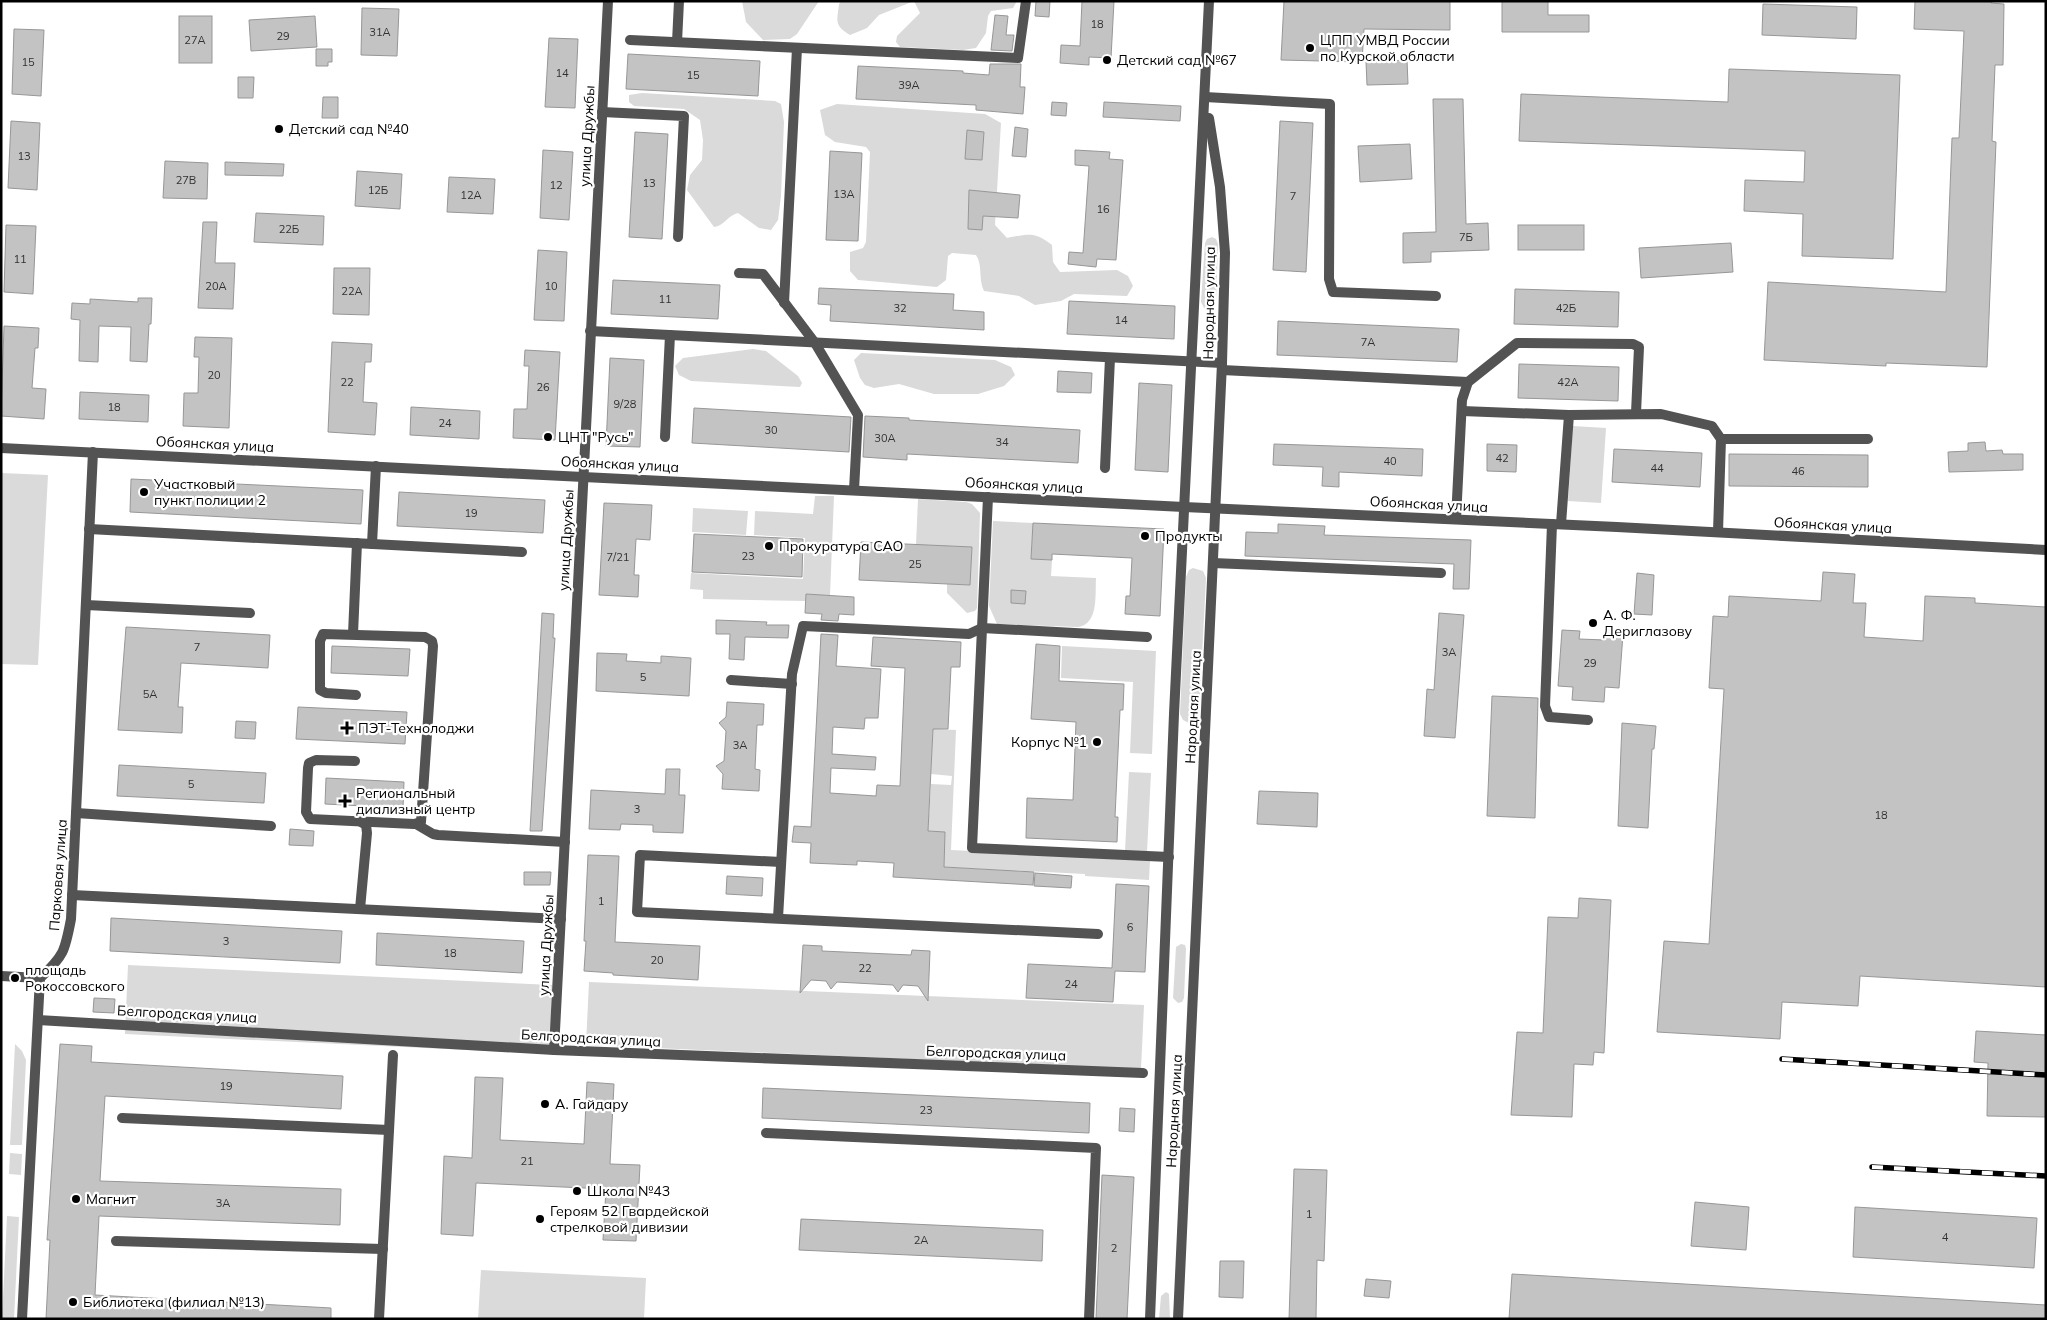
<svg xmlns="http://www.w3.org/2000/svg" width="2047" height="1320" font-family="Mulish,sans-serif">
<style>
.green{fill:#dadada}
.building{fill:#c3c3c3;stroke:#979797}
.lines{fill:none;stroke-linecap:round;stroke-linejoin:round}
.service{stroke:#535353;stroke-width:10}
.pedestrian{stroke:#535353;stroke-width:10}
.minor{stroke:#535353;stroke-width:10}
.tertiary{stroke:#535353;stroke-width:10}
.rail-casing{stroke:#000;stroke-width:5.5}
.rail{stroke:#fff;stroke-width:4;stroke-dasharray:11;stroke-linecap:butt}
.poi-dot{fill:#000;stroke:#fff;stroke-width:2}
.labels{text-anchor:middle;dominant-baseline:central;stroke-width:4.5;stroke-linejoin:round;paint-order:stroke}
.number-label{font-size:11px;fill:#313131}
.poi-label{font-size:14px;fill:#000;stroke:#fff;text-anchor:start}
.street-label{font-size:14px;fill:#000;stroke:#fff}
</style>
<rect width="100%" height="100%" fill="#fff"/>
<g class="green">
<path d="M742,1H819L797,34L790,39L763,40L746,22Z"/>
<path d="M841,1H1017L1013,8L991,11L988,16L986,33L976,48L963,50L900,47L896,42L897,36L920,13L914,1L879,15L867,28L850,35C834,25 837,22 839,4Z"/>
<path d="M642,93L775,101L781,104L784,122L781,196L778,220L771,230L759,228L738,213C728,215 724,226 714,227L687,190L690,175L702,160L703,140L700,120L684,109L634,106L629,102V95Z"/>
<path d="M837,104L985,114L1001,123L995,225L1007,238C1028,234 1035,231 1052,245L1053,262L1060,272L1117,270L1128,276L1133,286L1127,296L1074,294L1061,301L1035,305L1019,296L984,291C978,279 983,265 976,255L952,253L948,256L946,280L937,287L858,280L850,271V252L863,248L866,242L870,152L866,147L835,142L825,135L820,110Z"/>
<path d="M1212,237L1216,239L1218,244L1216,303L1214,308L1208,310L1204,308L1201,302L1205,243L1207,239Z"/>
<path d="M753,349L766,351L798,376L802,383L800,387L691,381L679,375L675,366L683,358Z"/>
<path d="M861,353L995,360L1011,367L1015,375L1004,386L978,394H934L899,384L874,388L865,385L860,378L854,360Z"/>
<path d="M1573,426L1606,428L1601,503L1568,501Z"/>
<path d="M1,473L48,475L38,665L1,664Z"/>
<path d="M815,496H834L830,596L806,594V601L703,599V590L690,589L691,573L803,579L805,538L754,535L755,511L813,514Z"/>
<path d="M918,499L966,502L972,504L980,513L977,608L975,611L967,613L947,593V584L970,585L972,547L916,545Z"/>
<path d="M693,508L748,511L746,535L692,532Z"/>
<path d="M993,521L1033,523L1031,558L1052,560L1051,576L1096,578C1095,594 1099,624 1078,627L997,624L989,606Z"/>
<path d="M1193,568L1203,571L1206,578L1199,714L1196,721L1189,723L1183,720L1180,714L1186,577L1189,570Z"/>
<path d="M1062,646L1156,651L1152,754L1130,753L1133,682L1061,678Z"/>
<path d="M933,729L956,730L951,850L1150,860L1149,880L1085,876V874L944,867L945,832L928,831L931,784L951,785L952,776L931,774Z"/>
<path d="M1129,772L1151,773L1147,852L1125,851Z"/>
<path d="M1181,944L1185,945L1186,949L1184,998L1182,1002L1178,1003L1173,998L1176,947Z"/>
<path d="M128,965L552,985L550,1054L125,1034Z"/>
<path d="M589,982L1144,1005L1141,1069L586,1045Z"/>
<path d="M15,1044L22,1051L26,1060L22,1145H10Z"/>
<path d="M10,1153L22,1154L21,1175L9,1174Z"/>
<path d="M7,1216L19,1217L14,1319H2Z"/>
<path d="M481,1270L646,1278L644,1319H478Z"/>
<path d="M1166,1292L1169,1294L1170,1319H1159L1161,1296Z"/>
</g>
<g class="building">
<path d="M1036,1H1050L1049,17L1035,16Z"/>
<path d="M1082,1H1114L1111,58L1089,57V65L1060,63L1061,45L1080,46Z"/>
<path d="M1284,1H1450V30L1364,29L1362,62L1281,60Z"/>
<path d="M1502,1H1548V15H1589V32H1502Z"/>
<path d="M1915,1H1991V3L2004,4L2003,65H1995L1992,141L1996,142L1987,367L1886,363V366L1764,360L1768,282L1946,292L1952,138H1959L1964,31L1914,29Z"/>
<path d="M1763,4L1857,7L1856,39L1762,35Z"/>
<path d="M362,8L399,9L397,56L361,55Z"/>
<path d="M995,15L1008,16L1006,35H1014L1012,51L991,50Z"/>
<rect x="179" y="16" width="33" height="47"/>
<path d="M315,16L317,47L251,51L249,20Z"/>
<path d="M14,29L44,30L41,96L12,94Z"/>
<path d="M549,38L578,39L575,108L545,107Z"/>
<path d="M316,49H332V62H328V66H316Z"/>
<path d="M628,54L760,61L758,96L626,89Z"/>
<path d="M1407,60L1408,84L1367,85L1366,62Z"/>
<path d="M990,64H1021L1020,87H1025L1023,114L976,110V105L856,99L858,66L963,71V73L989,75Z"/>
<path d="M1729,69L1900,75L1893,259L1802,256L1803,214L1744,211L1745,180L1804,182L1805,151L1519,141L1521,94L1728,102Z"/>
<path d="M238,77H254L253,98H238Z"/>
<path d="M323,97H338V118H322Z"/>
<path d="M1433,99H1463L1466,224L1488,223L1489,250L1431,252V262L1403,263V233L1436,232Z"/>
<path d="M1052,102L1067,103L1066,116L1051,115Z"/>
<path d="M1104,102L1181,106L1180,121L1103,117Z"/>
<path d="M11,121L40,123L37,190L8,188Z"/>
<path d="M1280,121L1313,123L1306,272L1273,270Z"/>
<path d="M1015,127L1028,129L1026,157L1012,156Z"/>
<path d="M967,130L984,132L982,160L965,159Z"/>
<path d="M635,132L668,134L662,239L629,237Z"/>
<path d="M1410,144L1412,179L1360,182L1358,146Z"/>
<path d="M543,150L573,152L569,220L540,218Z"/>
<path d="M1075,150L1110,152L1109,159L1123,160L1116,260L1097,259L1096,267L1068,264L1069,252L1083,253L1089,166L1075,165Z"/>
<path d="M830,151L862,153L858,241L826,240Z"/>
<path d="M165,161L208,163L207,199L163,198Z"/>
<path d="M225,162L284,164L283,176L225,175Z"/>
<path d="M357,171L402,174L400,209L355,206Z"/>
<path d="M449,177L495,179L493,214L447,212Z"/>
<path d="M969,190L1020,195L1018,218L983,216L982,230L968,229Z"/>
<path d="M256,213L324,216L323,245L254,242Z"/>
<path d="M203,222H217L215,263H235L233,309L198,308Z"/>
<path d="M6,225L36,226L33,294L4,292Z"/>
<rect x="1518" y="225" width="66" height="25"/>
<path d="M1731,243L1733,272L1641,278L1639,248Z"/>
<path d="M538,250L567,252L564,321L534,320Z"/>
<path d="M334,268H370L369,315L333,314Z"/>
<path d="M613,280L720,285L718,319L611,314Z"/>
<path d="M819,288L954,294L953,310L984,312V330L830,321L831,305L818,304Z"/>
<path d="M1515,289L1619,292L1618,327L1514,324Z"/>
<path d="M138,298H152L151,324H149L147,362L130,361L131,327L99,326L98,362L79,361L80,320L71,319L72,303L90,304V299L138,302Z"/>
<path d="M1069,301L1175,306L1174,339L1067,334Z"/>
<path d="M1278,321L1459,329L1457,362L1277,355Z"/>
<path d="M4,326L39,328L38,348H35L32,388L46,389L44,419L1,416Z"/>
<path d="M195,337L232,338L229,428L183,426L184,393H198L199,357H194Z"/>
<path d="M332,342L372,344L371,362H365L363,402L377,403L375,435L328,432Z"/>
<path d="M525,350L560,352L555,440L513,438L514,409H527L529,366H524Z"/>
<path d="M610,358L644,360L640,447L606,446Z"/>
<path d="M1519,364L1619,367L1618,401L1518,398Z"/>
<path d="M1058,371L1092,373L1091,393L1057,392Z"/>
<path d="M1139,383L1172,385L1168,472L1135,470Z"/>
<path d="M80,392L149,395L148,422L79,419Z"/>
<path d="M411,407L480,411L479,439L410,435Z"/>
<path d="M694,408L851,417L849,452L692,443Z"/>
<path d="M865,416L909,418V420L1080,430L1078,463L907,454V460L863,457Z"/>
<path d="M1985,442L1986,451L2002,450L2003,454H2023V470L1949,472L1948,452L1968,451V443Z"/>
<path d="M1274,444L1423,449L1422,476L1339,472V487L1322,486L1323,467L1273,465Z"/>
<path d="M1487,444L1517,445L1516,472L1487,471Z"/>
<path d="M1614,449L1702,453L1700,487L1612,482Z"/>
<path d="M1729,454L1868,455V487L1729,486Z"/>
<path d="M131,479L363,490L361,524L130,512Z"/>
<path d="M399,492L545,500L543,533L397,526Z"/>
<path d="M604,503L652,505L650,540L636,539L634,575H639L638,597L599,595Z"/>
<path d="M1033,523L1164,529L1160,616L1125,614L1126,596H1130L1132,558L1052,554V560L1031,559Z"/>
<path d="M1278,524L1325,526L1324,535L1471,540L1469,589H1453L1454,564L1245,556L1246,532L1278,533Z"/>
<path d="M694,534L803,539L802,577L692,572Z"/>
<path d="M861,542L972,547L970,585L859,580Z"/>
<path d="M1823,572L1855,574L1853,603H1866L1864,637L1923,641L1925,596L1975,598V603L2046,607V987L1860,976L1858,1006L1782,1002L1780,1039L1657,1032L1664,941L1709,944L1724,689L1709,688L1713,616L1728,617L1729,596L1821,601Z"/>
<path d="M1637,573L1654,575L1652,615L1634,614Z"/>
<path d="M1011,590L1026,591L1025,604L1011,603Z"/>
<path d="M806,594L854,597V615L839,614L838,621L821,620L822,614L805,613Z"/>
<path d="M542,613L554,614L553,638H555L542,831H530Z"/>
<path d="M1439,613L1464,615L1455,738L1424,736L1427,689L1434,690Z"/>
<path d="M716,620L767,622L766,625H789L788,638L745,637L744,660L729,659L730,634H716Z"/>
<path d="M126,627L270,635L268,668L181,663L178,707H183L182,733L118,730Z"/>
<path d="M1562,630L1580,631L1579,639L1605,640L1606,633L1623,634L1619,688L1605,687L1604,702L1572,700L1573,687L1558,686Z"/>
<path d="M821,634L838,635L836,666L881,669L878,718H865L864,729L833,727L832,754L876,757L875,770L831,768L830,793L876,796L877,785L900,786L905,668L871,666L873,637L961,642L960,667H951L948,729H933L928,831L945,832L944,867L1034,872L1033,885L893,877L894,863L857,861V865L810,863L811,843L792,842L794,826L811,827Z"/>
<path d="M1036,644L1060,646L1059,681L1124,684L1123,710H1120L1115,817H1118L1117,842L1026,838L1027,798L1073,800L1076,722L1031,719Z"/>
<path d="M332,646L410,649L408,676L331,673Z"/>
<path d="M597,653L627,654L626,661L661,663V656L691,658L689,696L596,691Z"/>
<path d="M1492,696L1538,698L1535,818L1487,816Z"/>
<path d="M727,702L764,704L763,725H757L755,769L760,770L759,791L722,789L723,774L716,766L724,761L726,731L719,723L726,717Z"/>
<path d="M298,707L407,712L405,744L296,739Z"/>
<path d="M236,721L256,722L255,739L235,738Z"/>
<path d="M1622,723L1656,726L1654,749H1652L1648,828L1618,826Z"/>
<path d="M119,765L266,773L264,803L117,796Z"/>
<path d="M666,769H680L679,795H685L683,833L653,832V825L621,824L620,830L589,829L591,790L665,794Z"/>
<path d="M326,778L404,782L403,808L325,804Z"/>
<path d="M1259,791L1318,793L1317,827L1257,824Z"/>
<path d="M290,829L314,831L313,846L289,845Z"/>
<path d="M588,855L619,856L615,942L700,946L698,980L613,975V973L584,971L586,941H584Z"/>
<path d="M524,872H551L550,885H524Z"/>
<path d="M1035,873L1072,876L1071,888L1034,886Z"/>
<path d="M727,876L763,878L762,896L726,894Z"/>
<path d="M1116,884L1149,886L1145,972L1115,971L1113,1002L1026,998L1028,964L1112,968Z"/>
<path d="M1579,898L1611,900L1604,1053L1594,1052L1593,1065L1574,1064L1572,1117L1511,1115L1517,1032L1543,1033L1548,917L1578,918Z"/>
<path d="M111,918L342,931L340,963L110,951Z"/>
<path d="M377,933L524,941L522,973L376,965Z"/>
<path d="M803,945L822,946V951L911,955L912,950L930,951L928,1001L918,986L903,985L898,992L893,985L837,982L831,989L826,981L811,980L800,993Z"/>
<path d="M94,998L115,999L114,1013L93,1012Z"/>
<path d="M1976,1031L2046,1035V1117L1987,1116L1988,1063L1974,1062Z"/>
<path d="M60,1044L92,1046L91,1062L343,1076L341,1109L105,1096L100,1181L341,1189L340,1225L99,1216L95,1295L331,1308V1319H46L50,1240H47Z"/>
<path d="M475,1077L503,1078L500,1140L584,1144L587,1082L614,1084L610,1164L640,1165L636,1241L603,1240L606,1189L476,1183L473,1236L441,1234L444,1156L472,1158Z"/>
<path d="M763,1088L1090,1103L1089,1133L762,1118Z"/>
<path d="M1120,1108L1135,1109L1134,1132L1119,1131Z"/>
<path d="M1294,1169L1327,1170L1324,1261L1317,1260L1316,1319H1289Z"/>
<path d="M1102,1175L1134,1177L1127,1319H1096Z"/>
<path d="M1695,1202L1749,1207L1746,1250L1691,1246Z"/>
<path d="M1855,1207L2037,1218L2034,1268L1853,1257Z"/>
<path d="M801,1219L1043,1230L1042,1261L799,1250Z"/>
<path d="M1220,1261H1244L1243,1298L1219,1297Z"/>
<path d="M1512,1274L2046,1305V1319H1509Z"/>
<path d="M1366,1279L1391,1281L1389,1298L1364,1296Z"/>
</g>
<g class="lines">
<g class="service">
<path d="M630,40L1018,58L1026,1"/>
<path d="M677,42L679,1"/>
<path d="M1205,97L1330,104L1329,279L1333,292L1436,296"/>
<path d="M602,112L684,116L678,237"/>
<path d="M739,273L763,274L815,343L858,415L854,490"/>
<path d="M784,303L797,48"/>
<path d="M590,331L1222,363"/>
<path d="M1222,370L1468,382"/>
<path d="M1462,411L1569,415"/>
<path d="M665,437L670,335"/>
<path d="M1105,468L1110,358"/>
<path d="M988,497L972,848L1169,857"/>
<path d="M1456,519L1462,400L1468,382L1517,343L1633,344L1639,347L1636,413"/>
<path d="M1552,524L1545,706L1549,717L1588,720"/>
<path d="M1561,524L1569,415L1661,414L1712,426L1721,439"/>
<path d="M89,529L522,552"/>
<path d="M1718,532L1721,439H1868"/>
<path d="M372,544L376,466"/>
<path d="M1213,563L1441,573"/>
<path d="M86,605L250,613"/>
<path d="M353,634L357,543"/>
<path d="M731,680L792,684"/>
<path d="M355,761L316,760L309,763L308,768L306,812L310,819L414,824L421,822L433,646L432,641L425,637L323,634L320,641V690L326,693L356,695"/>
<path d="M76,813L271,826"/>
<path d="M416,824L433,834L438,835L565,842"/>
<path d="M781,862L640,855L637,912L1098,934"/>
<path d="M72,895L561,919"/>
<path d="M360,909L367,833L366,825L361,822"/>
<path d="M778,918L792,674L803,626L969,634L982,628L1147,637"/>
<path d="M122,1118L389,1130"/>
<path d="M766,1133L1096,1148L1089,1319"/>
<path d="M116,1241L383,1249"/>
<path d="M379,1319L393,1055"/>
</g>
<path class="pedestrian" d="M38,1020L554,1050L1143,1073"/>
<path class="minor" d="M1184,507L1617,527L2046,550"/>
<g class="tertiary">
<path d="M1,448L1184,507"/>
<path d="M1,976L40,978"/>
<path d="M554,1050L608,1"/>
<path d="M22,1319L40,978C64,956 65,951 71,919L93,452"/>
<path d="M1150,1319L1174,714L1209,1"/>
<path d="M1178,1319L1222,363L1225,253L1220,187L1209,118"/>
</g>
<defs>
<g id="rail">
<path d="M1782,1059L2046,1075"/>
<path d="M1872,1167L2046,1176"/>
</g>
</defs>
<use href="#rail" class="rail-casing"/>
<use href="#rail" class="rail"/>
</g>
<g class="poi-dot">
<circle cx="1310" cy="48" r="5"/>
<circle cx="1107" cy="60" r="5"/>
<circle cx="279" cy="129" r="5"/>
<circle cx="548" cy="437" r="5"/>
<circle cx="144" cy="492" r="5"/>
<circle cx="1145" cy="536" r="5"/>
<circle cx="769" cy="546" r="5"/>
<circle cx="1593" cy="623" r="5"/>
<path d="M344.5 720.5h5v5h5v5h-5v5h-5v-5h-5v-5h5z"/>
<circle cx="1097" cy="742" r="5"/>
<path d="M342.5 793.5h5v5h5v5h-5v5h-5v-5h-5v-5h5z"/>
<circle cx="15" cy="978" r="5"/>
<circle cx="545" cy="1104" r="5"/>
<circle cx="577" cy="1191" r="5"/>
<circle cx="76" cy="1199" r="5"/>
<circle cx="540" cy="1219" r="5"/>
<circle cx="73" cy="1302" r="5"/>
</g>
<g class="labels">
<g class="number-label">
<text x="1097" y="24">18</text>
<text x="380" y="32">31А</text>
<text x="283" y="36">29</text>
<text x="195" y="40">27А</text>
<text x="28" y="62">15</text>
<text x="562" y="73">14</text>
<text x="693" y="75">15</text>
<text x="909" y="85">39А</text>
<text x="24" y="156">13</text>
<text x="186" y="180">27В</text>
<text x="649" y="183">13</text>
<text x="556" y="185">12</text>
<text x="378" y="190">12Б</text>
<text x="844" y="194">13А</text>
<text x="471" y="195">12А</text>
<text x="1293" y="196">7</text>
<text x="1103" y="209">16</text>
<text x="289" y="229">22Б</text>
<text x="1466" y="237">7Б</text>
<text x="20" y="259">11</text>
<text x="216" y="286">20А</text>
<text x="551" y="286">10</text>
<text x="352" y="291">22А</text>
<text x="665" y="299">11</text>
<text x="900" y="308">32</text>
<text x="1566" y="308">42Б</text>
<text x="1121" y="320">14</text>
<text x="1368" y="342">7А</text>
<text x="214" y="375">20</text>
<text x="347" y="382">22</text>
<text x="1568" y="382">42А</text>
<text x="543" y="387">26</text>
<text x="625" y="404">9/28</text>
<text x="114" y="407">18</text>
<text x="445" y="423">24</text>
<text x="771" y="430">30</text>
<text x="885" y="438">30А</text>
<text x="1002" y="442">34</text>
<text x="1502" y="458">42</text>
<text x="1390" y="461">40</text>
<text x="1657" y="468">44</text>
<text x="1798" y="471">46</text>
<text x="471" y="513">19</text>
<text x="748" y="556">23</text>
<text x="618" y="557">7/21</text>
<text x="915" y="564">25</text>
<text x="197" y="647">7</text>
<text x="1449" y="652">3А</text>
<text x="1590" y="663">29</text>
<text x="643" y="677">5</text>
<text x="150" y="694">5А</text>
<text x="740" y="745">3А</text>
<text x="191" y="784">5</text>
<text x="637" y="809">3</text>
<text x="1881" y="815">18</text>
<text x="601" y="901">1</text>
<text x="1130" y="927">6</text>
<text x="226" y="941">3</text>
<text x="450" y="953">18</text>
<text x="657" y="960">20</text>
<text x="865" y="968">22</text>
<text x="1071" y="984">24</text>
<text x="226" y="1086">19</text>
<text x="926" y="1110">23</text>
<text x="527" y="1161">21</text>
<text x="223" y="1203">3А</text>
<text x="1309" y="1214">1</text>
<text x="1945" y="1237">4</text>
<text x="921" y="1240">2А</text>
<text x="1114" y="1248">2</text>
</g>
<g class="poi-label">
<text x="1320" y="40">ЦПП УМВД России<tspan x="1320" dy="16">по Курской области</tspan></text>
<text x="1117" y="60">Детский сад №67</text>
<text x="289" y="129">Детский сад №40</text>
<text x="558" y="437">ЦНТ "Русь"</text>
<text x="154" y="484">Участковый<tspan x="154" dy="16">пункт полиции 2</tspan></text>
<text x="1155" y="536">Продукты</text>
<text x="779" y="546">Прокуратура САО</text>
<text x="1603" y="615">А. Ф.<tspan x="1603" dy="16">Дериглазову</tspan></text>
<text x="358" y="728">ПЭТ-Технолоджи</text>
<text x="1087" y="742" text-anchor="end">Корпус №1</text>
<text x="356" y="793">Региональный<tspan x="356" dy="16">диализный центр</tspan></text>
<text x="25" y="970">площадь<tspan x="25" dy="16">Рокоссовского</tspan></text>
<text x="555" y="1104">А. Гайдару</text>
<text x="587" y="1191">Школа №43</text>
<text x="86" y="1199">Магнит</text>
<text x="550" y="1211">Героям 52 Гвардейской<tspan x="550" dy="16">стрелковой дивизии</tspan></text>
<text x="83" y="1302">Библиотека (филиал №13)</text>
</g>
<g class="street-label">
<text transform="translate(587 136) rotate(-87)">улица Дружбы</text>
<text transform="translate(1209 303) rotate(-89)">Народная улица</text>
<text transform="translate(215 444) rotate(3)">Обоянская улица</text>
<text transform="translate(620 464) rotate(3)">Обоянская улица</text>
<text transform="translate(1024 485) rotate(3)">Обоянская улица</text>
<text transform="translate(1429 504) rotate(3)">Обоянская улица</text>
<text transform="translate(1833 525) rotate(3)">Обоянская улица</text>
<text transform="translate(566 540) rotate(-87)">улица Дружбы</text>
<text transform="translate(1193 707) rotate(-87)">Народная улица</text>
<text transform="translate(58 875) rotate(-86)">Парковая улица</text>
<text transform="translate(546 945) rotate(-87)">улица Дружбы</text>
<text transform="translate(187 1014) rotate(3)">Белгородская улица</text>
<text transform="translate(591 1038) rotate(3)">Белгородская улица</text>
<text transform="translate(996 1053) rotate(2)">Белгородская улица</text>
<text transform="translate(1174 1111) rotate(-87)">Народная улица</text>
</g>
</g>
<rect width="2047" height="1320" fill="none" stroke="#000000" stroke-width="5"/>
</svg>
